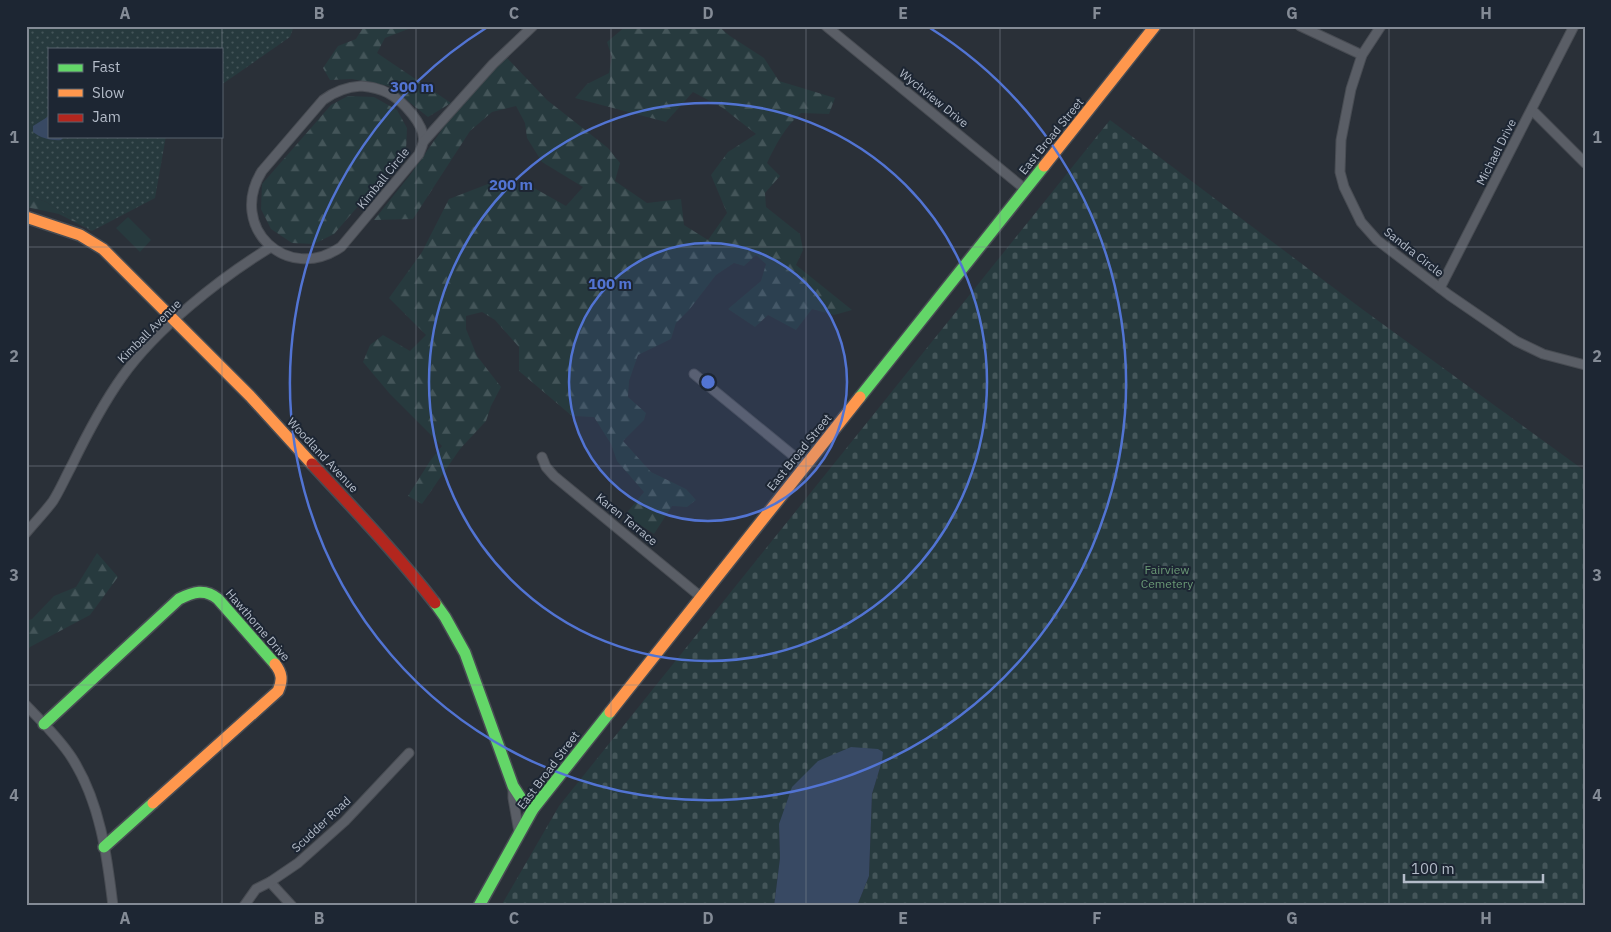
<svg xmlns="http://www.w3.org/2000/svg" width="1611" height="932" font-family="'IBM Plex Sans',sans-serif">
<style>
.grass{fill:url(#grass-dots)}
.forest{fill:url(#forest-firs)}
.cemetery{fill:url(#cemetery-stones)}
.pitch{fill:#273a3e}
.water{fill:#384963}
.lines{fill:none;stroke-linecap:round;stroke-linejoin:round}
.street-casing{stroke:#484c53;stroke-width:11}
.fast-casing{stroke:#484c53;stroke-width:14}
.slow-casing{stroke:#484c53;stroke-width:14}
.jam-casing{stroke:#484c53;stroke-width:14}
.street{stroke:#5a5e66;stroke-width:9}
.fast{stroke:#63d668;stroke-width:11}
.slow{stroke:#ff974d;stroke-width:11}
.jam{stroke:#b3261e;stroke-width:11}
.grid{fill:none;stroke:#848b96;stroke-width:1;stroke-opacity:0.55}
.ring{fill:none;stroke:#5274d3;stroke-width:2.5}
.labels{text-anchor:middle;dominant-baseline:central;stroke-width:4;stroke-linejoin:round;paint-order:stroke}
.street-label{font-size:12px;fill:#b4bcc9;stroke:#1d2633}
.park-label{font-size:12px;fill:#6b9a76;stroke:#1d2633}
.centre{fill:#5274d3;stroke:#1d2633;stroke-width:2.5}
.ring-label{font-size:15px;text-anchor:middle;font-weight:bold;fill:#5274d3;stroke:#1d2633;stroke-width:4;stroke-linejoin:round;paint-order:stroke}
.neatline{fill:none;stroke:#848b96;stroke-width:2}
.grid-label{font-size:16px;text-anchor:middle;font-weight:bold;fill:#848b96}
</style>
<defs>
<pattern id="grass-dots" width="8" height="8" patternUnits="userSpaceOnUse" patternTransform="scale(1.25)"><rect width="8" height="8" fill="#273a3e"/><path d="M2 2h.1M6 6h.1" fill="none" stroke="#445559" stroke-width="1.8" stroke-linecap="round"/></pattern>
<pattern id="forest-firs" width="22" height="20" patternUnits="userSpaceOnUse" patternTransform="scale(1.25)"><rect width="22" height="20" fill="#273a3e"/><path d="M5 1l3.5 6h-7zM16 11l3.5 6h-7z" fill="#445559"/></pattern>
<pattern id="cemetery-stones" width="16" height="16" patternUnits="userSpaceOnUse" patternTransform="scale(1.25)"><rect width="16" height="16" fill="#273a3e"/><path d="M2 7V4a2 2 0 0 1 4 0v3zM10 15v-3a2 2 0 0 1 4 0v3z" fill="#445559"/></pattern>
</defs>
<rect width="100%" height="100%" fill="#2a3038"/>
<path class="grass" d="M26,26H294L290,37L221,85V49H49V136H166L155,198L92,231L46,202L26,194Z"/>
<g class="forest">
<path d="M364,26H416L385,38L377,53L451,103L428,117L389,86L352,79L330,80L323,68L338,46L356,39Z"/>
<path d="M626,26H718L730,36L764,58L779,81L835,98L829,114L801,113C785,127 776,144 767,163L780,176L765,193L766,207L800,234L803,250L796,265L852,310L834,315L812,309L796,330L768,315L755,327L728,309L761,281L766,264L756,255L744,266L734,263L716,275L689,310L676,323L671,339L638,355L629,381L628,397L646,413L644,420L623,441L651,472L686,489L696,500L687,507L672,506L654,534L625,515L644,492L617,461L611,444L594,417L572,416L519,371V347L495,320L482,312L466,316V329L477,356L501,387L491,406L486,421L460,449L422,504L408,496L430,461L442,446L390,394L363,362L370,345L383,335L410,351L426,335L389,298L422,252L449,199L488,184H527L566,206L583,187L542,162L527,138L525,123L516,106L492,112L470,131L413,219L374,220L410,175L453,114L506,57L547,100L608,148L620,163L615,181L647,203L681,199L684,225L708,240L727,213L711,175L728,152L756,134L723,108L693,92L666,122L575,98L587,84L609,73L612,57L607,42Z"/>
<path d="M348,96L374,97L397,110L407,128L406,151L334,234L314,244L292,243L271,229L261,209L262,184L331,105Z"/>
<path d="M26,194L46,202L92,231L59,214L26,207Z"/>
<path d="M97,553L118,577L90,615L30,647L26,654V621L32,619L54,596L76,587Z"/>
</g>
<path class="cemetery" d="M1110,120L1362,309L1585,471V906H857L869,876L872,794L882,761L878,749H871L779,824L780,858L774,906H501L559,806Z"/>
<path class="pitch" d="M128,217L151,240L140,252L116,228Z"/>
<g class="water">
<path d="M49,116V136H65L61,140C52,141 40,138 33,132V126Z"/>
<path d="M851,747L878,749L883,752L882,761L872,794L869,876L857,906H774L780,858L779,824L792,787L818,761Z"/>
</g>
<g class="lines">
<defs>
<g id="street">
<path d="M826,26L1026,190"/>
<path d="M1300,26L1362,55"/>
<path d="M1381,26L1362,55L1351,89L1341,140L1340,172L1344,187L1361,222L1377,240L1449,295L1516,341L1543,354L1585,365"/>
<path d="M361,86C371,87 379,88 388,93C402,100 427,126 423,143C422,147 420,151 419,154L341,247C287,284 227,227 262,171L323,100C335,91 346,87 361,86Z"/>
<path d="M1532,110L1585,163"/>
<path d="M424,141L493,64L533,26"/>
<path d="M1440,288L1574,26"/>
<path d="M694,374L806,466"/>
<path d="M542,457L546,467L554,476L701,597"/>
<path d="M26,533C35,522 45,512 53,501C60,490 65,478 71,467C86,436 102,405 122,377C156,329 220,278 271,247"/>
<path d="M26,705C42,722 60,739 72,758C100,802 107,855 113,906"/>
<path d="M513,788V798L519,832"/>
<path d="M270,882L292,906"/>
<path d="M244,906L256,889L270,882L298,863L345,821L409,753"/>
</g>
<g id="fast">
<path d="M860,397L1044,166"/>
<path d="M435,603L445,617L465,653L513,786L524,803L533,809"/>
<path d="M44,724L179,599C193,592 205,588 218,599L275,664"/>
<path d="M104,847L153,803"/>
<path d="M479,906L533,809L610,712"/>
</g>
<g id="slow">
<path d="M1044,166L1155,26"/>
<path d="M26,217L80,235L103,249L250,396L312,464"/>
<path d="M610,712L860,397"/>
<path d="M153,803L278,691C283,680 282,673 275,664"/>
</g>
<path id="jam" d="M312,464C354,509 397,554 435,603"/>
</defs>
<use href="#street" class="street-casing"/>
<use href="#fast" class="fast-casing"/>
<use href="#slow" class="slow-casing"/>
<use href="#jam" class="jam-casing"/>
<use href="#street" class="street"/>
<use href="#fast" class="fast"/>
<use href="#slow" class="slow"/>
<use href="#jam" class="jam"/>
</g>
<path class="grid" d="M222,26V906M416,26V906M611,26V906M806,26V906M1000,26V906M1194,26V906M1389,26V906M26,247H1585M26,466H1585M26,685H1585"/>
<circle cx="708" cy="382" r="139" fill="#5274d3" fill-opacity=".12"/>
<g class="ring">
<circle cx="708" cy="382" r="139"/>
<circle cx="708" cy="382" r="279"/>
<path d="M930 28A418 418 0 1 1 486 28"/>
</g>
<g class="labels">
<g class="street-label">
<text transform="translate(934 98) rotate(39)">Wychview Drive</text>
<text transform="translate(1051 136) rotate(-51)">East Broad Street</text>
<text transform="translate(1496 152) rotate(-63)">Michael Drive</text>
<text transform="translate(383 178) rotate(-51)">Kimball Circle</text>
<text transform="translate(1414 252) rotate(38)">Sandra Circle</text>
<text transform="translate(149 331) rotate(-45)">Kimball Avenue</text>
<text transform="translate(799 452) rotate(-51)">East Broad Street</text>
<text transform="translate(323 455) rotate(47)">Woodland Avenue</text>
<text transform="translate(627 519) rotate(39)">Karen Terrace</text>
<text transform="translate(258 625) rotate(49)">Hawthorne Drive</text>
<text transform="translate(548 770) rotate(-53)">East Broad Street</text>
<text transform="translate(321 824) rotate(-43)">Scudder Road</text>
</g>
<g class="park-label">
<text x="1167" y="569">Fairview<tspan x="1167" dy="14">Cemetery</tspan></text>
</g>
</g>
<circle cx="708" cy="382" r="8" class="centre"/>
<g class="ring-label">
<text x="412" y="92">300 m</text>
<text x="511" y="190">200 m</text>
<text x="610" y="289">100 m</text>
</g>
<rect width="1611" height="932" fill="none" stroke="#1d2633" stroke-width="55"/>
<rect x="48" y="48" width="175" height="90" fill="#1d2633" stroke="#59626f"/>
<rect x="58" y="64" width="25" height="8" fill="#63d668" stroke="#59626f"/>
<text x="92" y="72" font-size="15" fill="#b4bcc9">Fast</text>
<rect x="58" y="89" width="25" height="8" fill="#ff974d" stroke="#59626f"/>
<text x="92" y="98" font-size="15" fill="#b4bcc9">Slow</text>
<rect x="58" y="114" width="25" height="8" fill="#b3261e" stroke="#59626f"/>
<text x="92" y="122" font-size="15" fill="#b4bcc9">Jam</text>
<path d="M1404 874v8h139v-8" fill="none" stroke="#b4bcc9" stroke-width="2.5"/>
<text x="1411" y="874" font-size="15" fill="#b4bcc9" stroke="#1d2633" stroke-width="4" paint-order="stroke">100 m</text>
<rect x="28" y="28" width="1556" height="876" class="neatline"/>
<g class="grid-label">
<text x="125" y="19">A</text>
<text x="319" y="19">B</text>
<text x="514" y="19">C</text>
<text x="708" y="19">D</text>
<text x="903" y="19">E</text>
<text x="1097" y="19">F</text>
<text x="1292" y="19">G</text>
<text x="1486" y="19">H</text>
<text x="14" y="143">1</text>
<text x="1597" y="143">1</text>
<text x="14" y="362">2</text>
<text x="1597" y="362">2</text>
<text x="14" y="581">3</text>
<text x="1597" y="581">3</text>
<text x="14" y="801">4</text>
<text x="1597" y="801">4</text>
<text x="125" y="924">A</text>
<text x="319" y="924">B</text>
<text x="514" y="924">C</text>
<text x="708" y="924">D</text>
<text x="903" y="924">E</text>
<text x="1097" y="924">F</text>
<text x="1292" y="924">G</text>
<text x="1486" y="924">H</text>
</g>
</svg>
